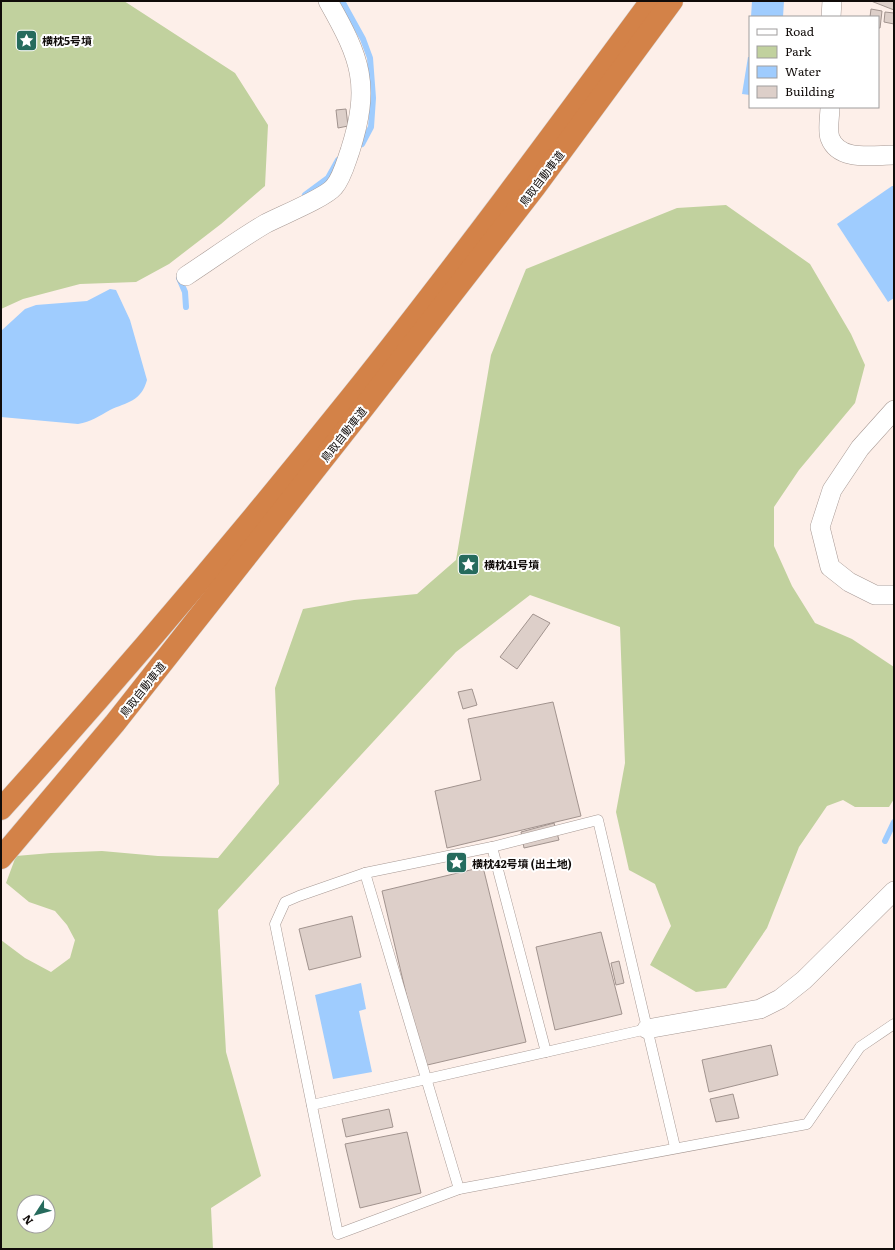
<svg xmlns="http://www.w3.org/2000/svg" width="895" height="1250" font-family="Literata,'Noto Sans JP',serif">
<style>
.green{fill:#c1d19e;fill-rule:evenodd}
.water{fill:#9fccfe}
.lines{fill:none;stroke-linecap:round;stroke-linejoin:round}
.stream{stroke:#9fccfe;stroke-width:6}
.building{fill:#ddcfc9;stroke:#a1938e}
.service-casing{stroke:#a79994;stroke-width:11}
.minor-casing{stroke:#a79994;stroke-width:20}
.motorway-casing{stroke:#d4d3d3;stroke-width:23}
.service{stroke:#fff;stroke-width:10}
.minor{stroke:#fff;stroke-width:19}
.motorway{stroke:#d38248;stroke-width:22}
.labels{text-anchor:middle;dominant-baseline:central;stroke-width:4;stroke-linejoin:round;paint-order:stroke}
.poi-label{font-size:11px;font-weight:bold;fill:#100b09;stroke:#fff;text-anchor:start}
.street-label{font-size:11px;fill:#100b09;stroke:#fff}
</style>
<rect width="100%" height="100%" fill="#fdefe9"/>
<g class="green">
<path d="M1,1H124L235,73L268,125L265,186L221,224L169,264L136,282L80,284L23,299L1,309Z"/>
<path d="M726,205L810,264L851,334L865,365L855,403L799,470L774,507V546L792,586L815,623L852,639L894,667V799L889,807H855L843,800L827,806L799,847L767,928L726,988L696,992L650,965L671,926L655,884L629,870L616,812L625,763L620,627L530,595L456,652L218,910L226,1052L261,1176L211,1208L213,1249H1V940L25,958L51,972L70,958L75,940L67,925L55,911L29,902L6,883L16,856L51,853L102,851L158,856L218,858L279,784L275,688L303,609L354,600L417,594L456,560L491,355L526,269L677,208ZM24,1202H48V1226H24Z"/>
</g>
<g class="water">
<path d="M752,1H784L783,17H751Z"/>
<path d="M748,57H750V95L742,94Z"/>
<path d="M892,186H894V298L888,302L837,224Z"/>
<path d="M110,289L116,290L130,320L147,380C141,402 127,402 110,410C99,416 91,422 78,424L1,417V331L25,309L36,305L87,301Z"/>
<path d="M361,983L366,1009L359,1011L372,1072L333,1079L315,995Z"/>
</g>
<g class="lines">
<g class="stream">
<path d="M342,1L363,39L370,58L373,98L371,127L362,144"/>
<path d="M305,195L328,178L338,160"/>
<path d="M179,278L185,292L186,307"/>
<path d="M885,841L894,822"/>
</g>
</g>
<g class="building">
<path d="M871,1H894V10Z"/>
<path d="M871,9L882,11L880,28H878V17H870Z"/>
<path d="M885,12L894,13V24L884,22Z"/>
<path d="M346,109L348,126L338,128L336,110Z"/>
<path d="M533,614L550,623L517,669L500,657Z"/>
<path d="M472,689L477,705L463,709L458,692Z"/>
<path d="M553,702L581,816L447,848L435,791L481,780L468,719Z"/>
<path d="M554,823L559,840L524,848L521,832Z"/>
<path d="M483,867L526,1042L423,1066L382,891Z"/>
<path d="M352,916L361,957L309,970L299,929Z"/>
<path d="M601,932L622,1014L555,1030L536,947Z"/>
<path d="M619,961L624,983L616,985L611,963Z"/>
<path d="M771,1045L778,1075L709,1092L702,1060Z"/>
<path d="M733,1094L739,1118L716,1122L710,1099Z"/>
<path d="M389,1109L393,1127L346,1137L342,1119Z"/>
<path d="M407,1132L421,1193L360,1208L345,1144Z"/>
</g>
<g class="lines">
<defs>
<g id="service">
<path d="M492,847L546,1052"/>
<path d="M365,873L459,1189"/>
<path d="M312,1105L647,1029"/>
<path d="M675,1147L598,820L492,847L365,873L299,896L285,902L275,924L338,1234L459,1189L807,1124L860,1047L894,1024"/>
</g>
<g id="minor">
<path d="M831,17L832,1"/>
<path d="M830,107C830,116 827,130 830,138C839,162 873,155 894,155"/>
<path d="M186,276C212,259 238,240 265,224C280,216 325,198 334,187C342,178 346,162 350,151C371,85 361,59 328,1"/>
<path d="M894,410L860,448L832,490L820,527L830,567L849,582L875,595H894"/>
<path d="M647,1029L760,1009L780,999L804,980L894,891"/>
</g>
<g id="motorway">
<path d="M1,809C122,675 239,537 352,396C455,267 553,134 651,1"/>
<path d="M1,858L115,723L365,406L535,187L672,1"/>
</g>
</defs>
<use href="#service" class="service-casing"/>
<use href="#minor" class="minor-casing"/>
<use href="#motorway" class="motorway-casing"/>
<use href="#service" class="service"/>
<use href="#minor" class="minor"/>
<use href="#motorway" class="motorway"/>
</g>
<defs>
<symbol id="sight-square" viewBox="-11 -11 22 22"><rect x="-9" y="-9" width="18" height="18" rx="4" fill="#266b5d" stroke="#fff"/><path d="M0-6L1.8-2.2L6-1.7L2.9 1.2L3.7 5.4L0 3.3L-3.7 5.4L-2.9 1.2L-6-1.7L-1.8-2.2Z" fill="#fff"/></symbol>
</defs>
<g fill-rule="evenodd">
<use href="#sight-square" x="14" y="28" width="25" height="25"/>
<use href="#sight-square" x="456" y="552" width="25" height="25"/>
<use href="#sight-square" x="444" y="850" width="25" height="25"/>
</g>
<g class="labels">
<g class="poi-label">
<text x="42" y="40">横枕5号墳</text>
<text x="484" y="564">横枕41号墳</text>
<text x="472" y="863">横枕42号墳 (出土地)</text>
</g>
<g class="street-label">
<text transform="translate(541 178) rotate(-53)">鳥取自動車道</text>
<text transform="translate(343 434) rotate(-52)">鳥取自動車道</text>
<text transform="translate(142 689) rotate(-52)">鳥取自動車道</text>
</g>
</g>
<rect width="895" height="1250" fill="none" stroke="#100b09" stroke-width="4"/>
<rect x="749" y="16" width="130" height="92" fill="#ffffff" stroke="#9f9d9d"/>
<rect x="757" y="29" width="20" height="6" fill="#ffffff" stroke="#9f9d9d"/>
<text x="785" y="36" font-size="12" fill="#100b09">Road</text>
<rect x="757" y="46" width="20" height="12" fill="#c1d19e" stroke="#9f9d9d"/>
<text x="785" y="56" font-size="12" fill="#100b09">Park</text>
<rect x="757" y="66" width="20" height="12" fill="#9fccfe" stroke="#9f9d9d"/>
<text x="785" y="76" font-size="12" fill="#100b09">Water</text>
<rect x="757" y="86" width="20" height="12" fill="#ddcfc9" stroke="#9f9d9d"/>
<text x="785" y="96" font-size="12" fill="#100b09">Building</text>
<g transform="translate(36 1214) rotate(234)"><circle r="19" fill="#ffffff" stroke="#9f9d9d"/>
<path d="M0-3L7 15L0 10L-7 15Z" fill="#266b5d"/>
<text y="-6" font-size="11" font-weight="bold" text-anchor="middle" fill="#100b09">N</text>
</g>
</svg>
